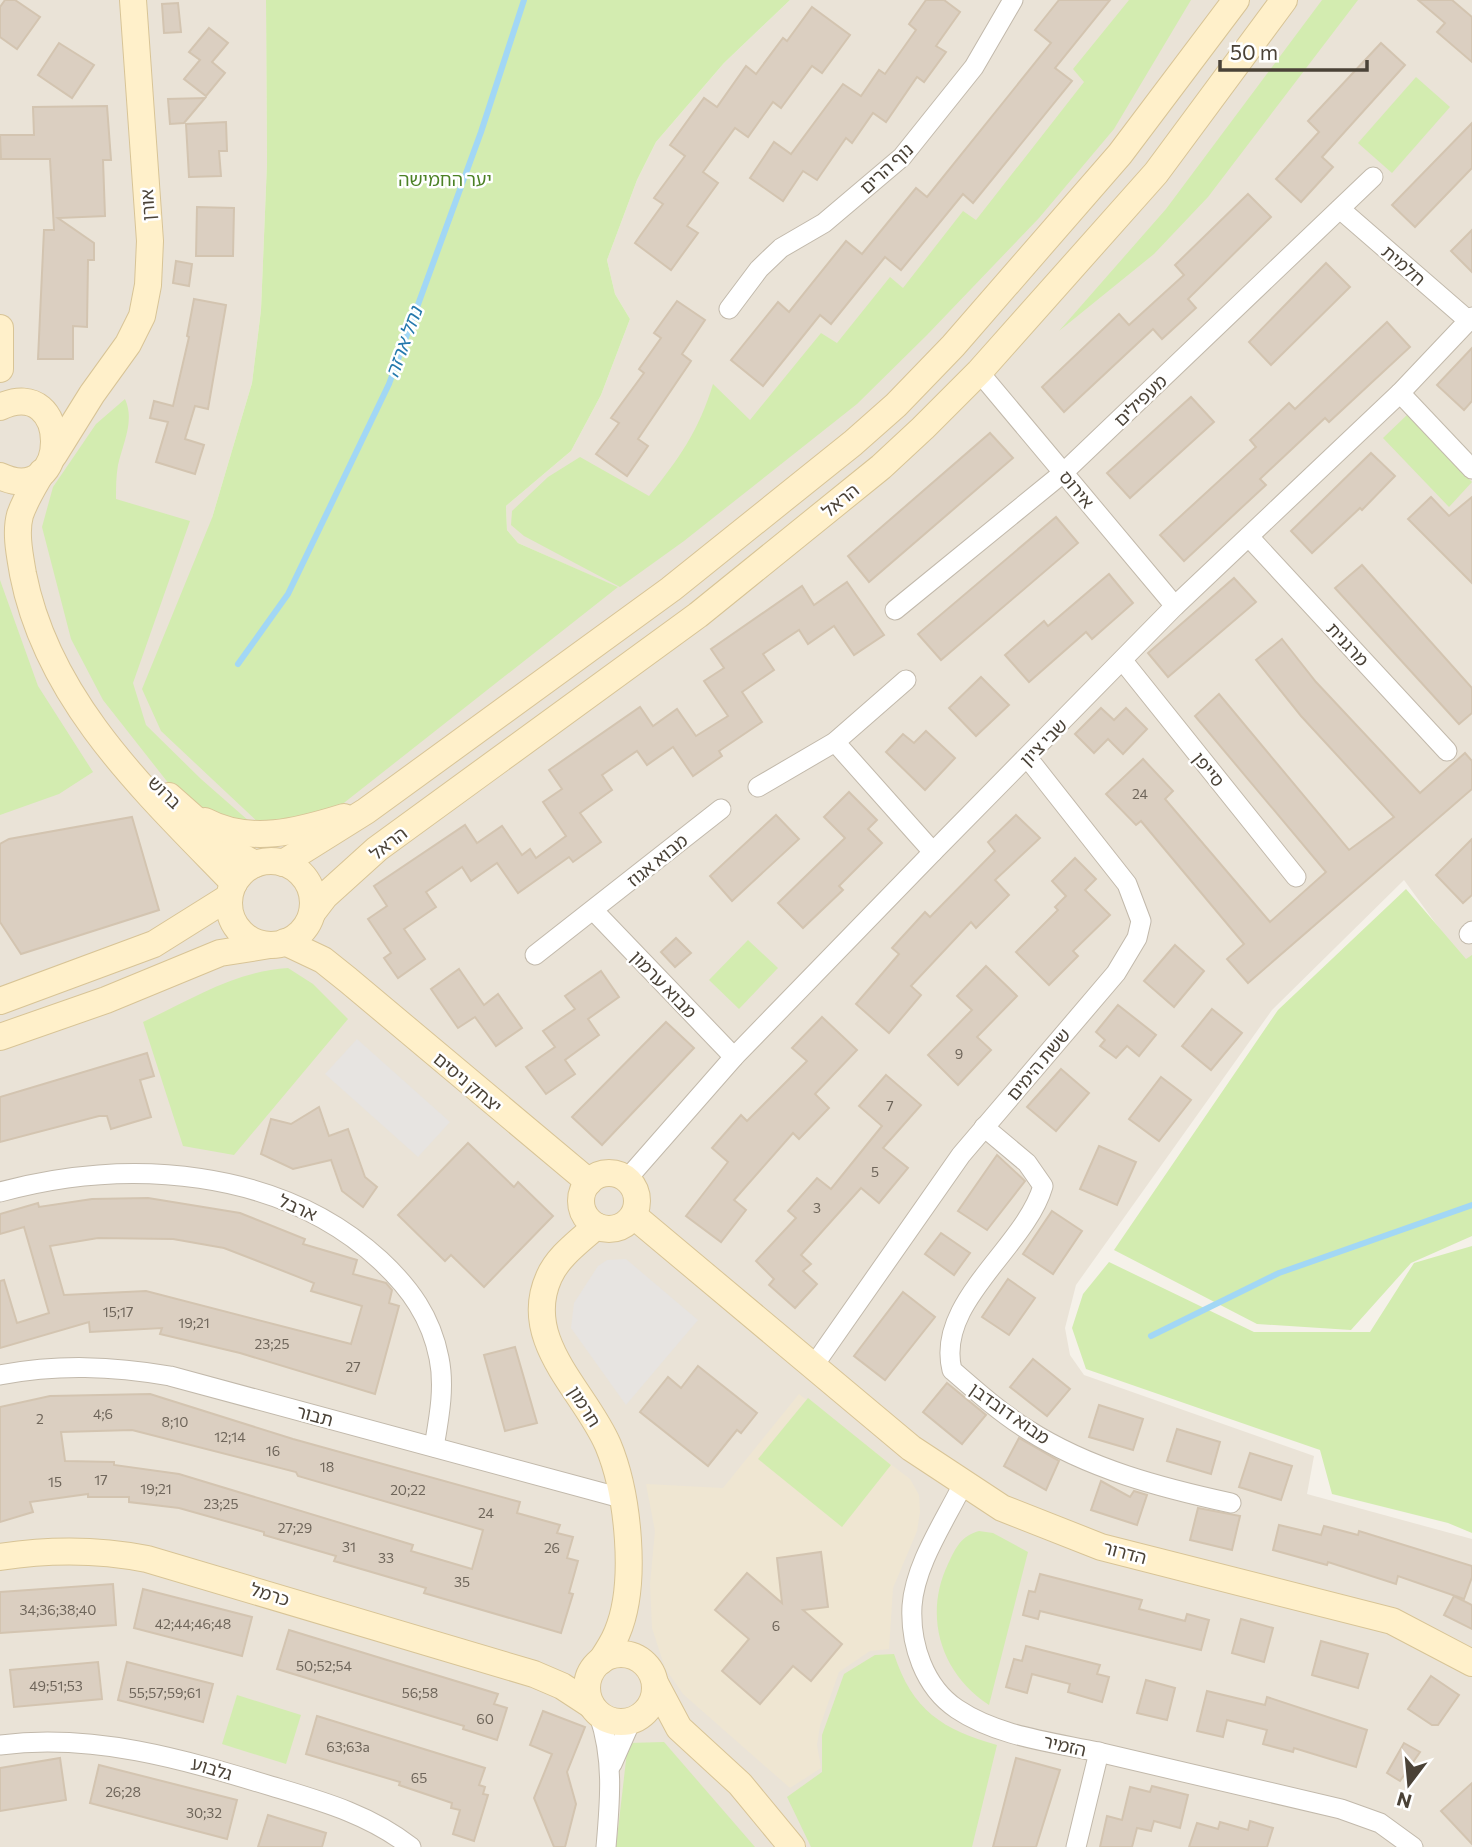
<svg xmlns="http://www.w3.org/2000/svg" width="1472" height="1847" font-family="Commissioner,'Noto Sans Hebrew',sans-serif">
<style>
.residential{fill:#eae3d7}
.education{fill:#efe6d2}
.green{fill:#d3ecb0}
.parking{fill:#e7e4e1}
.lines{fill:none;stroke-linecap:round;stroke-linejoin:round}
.stream{stroke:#a2d7f5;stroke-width:6}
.building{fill:#dbcfc1;stroke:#d3c4b0;stroke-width:2;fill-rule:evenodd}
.street-casing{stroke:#c2b9ab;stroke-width:21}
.secondary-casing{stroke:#d8c496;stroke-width:28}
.street{stroke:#fff;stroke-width:19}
.secondary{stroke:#fff0ca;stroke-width:26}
.labels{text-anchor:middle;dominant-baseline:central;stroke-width:5;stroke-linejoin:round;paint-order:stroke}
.number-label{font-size:14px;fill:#6e655a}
.street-label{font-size:18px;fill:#4a4237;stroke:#fff}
.park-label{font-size:18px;fill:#4c8125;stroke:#fff}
.water-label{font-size:19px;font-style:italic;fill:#2579ad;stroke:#fff}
</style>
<rect width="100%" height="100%" fill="#f5f1e9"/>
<path class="residential" d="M0,0H266L267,163L261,310L252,383L212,518L617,587L518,543L507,530L506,506L571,451L601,395L630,319L615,294L607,260L637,180L656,142L724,63L790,0H1472V959L1466,965L1404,880L1272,1010L1076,1285L1065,1328L1070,1355L1084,1375L1314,1456L1307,1494L1472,1539V1847H0Z"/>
<path class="education" d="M799,1394L910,1479L919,1495L920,1512L917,1531L893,1588L889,1649L870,1651L839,1672L820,1726L817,1745L821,1768L790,1788L683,1694L665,1668L652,1628L650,1584L655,1531L646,1484L723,1488Z"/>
<g class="green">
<path d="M266,0H790L724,63L656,142L637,180L607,260L615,294L630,319L601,395L571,451L506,506L507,530L518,543L618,587L340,806L262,826L161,731L142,689L212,518L252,383L261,310L267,163Z"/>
<path d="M1129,0H1191L1114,129L1039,218L927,335L857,404L684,541L620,587L524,536L511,525L512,511L548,477L580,457L649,496C679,459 699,430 713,384L750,420L821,333L837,343L890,277L903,288L963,211L976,220L1084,82L1073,69Z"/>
<path d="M1322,0H1358L1208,197L1154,254L1059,331L1166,209Z"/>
<path d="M1416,77L1450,107L1392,173L1358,143Z"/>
<path d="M125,399C135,421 123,443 118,465C116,476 116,488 116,499L190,521L133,683L146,725L201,779L259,830L210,812L173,789L103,700L71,639L42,527L53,487L96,424Z"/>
<path d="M1407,415L1472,482L1449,507L1383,438Z"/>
<path d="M0,580L38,686L93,772L59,794L0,815Z"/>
<path d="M1406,889L1466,959L1472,955V1236L1411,1263L1351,1330L1257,1324L1114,1250L1278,1010Z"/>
<path d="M748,940L778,968L739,1009L709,980Z"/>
<path d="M288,968L313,984L348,1019L234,1155L183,1146L143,1022C190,1000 235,971 288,968Z"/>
<path d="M1472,1246V1533L1448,1523L1332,1494L1320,1450L1086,1369L1072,1328L1083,1294L1109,1262L1254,1332H1370L1414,1263Z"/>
<path d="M808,1398L891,1465L842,1527L758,1459Z"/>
<path d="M979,1531L993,1533L1028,1552L989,1705C941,1674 923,1616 948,1564C956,1547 961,1536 979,1531Z"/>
<path d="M894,1654C912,1710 943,1730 997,1745L972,1847H811L787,1797L822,1772V1735L844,1674L875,1655Z"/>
<path d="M237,1695L301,1715L286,1764L222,1744Z"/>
<path d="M664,1742L755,1847H616L628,1743Z"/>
</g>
<g class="parking">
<path d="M357,1039L450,1122L418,1157L325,1074Z"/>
<path d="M626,1259L698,1320L626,1405L571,1328L574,1303L598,1266L607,1260Z"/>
</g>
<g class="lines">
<g class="stream">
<path d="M238,664L288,594L389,384L481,132L524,0"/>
<path d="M1151,1336L1279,1273L1472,1205"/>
</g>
</g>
<g class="building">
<path d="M5,0H15L40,17L17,49L0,37V7Z"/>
<path d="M926,0H944L960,12L936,46L946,52L924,82L917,77L886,122L873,113L852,143L846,138L817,180L803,171L783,201L750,178L774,142L791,154L843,84L861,96L879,70L885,74L916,30L909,24Z"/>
<path d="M1059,0H1110L1055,68L1072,81L973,203L963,194L901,270L885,257L831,324L820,315L763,386L731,360L778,302L789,312L846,241L862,254L916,188L927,197L1051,43L1035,30Z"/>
<path d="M1418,0H1452L1472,17V62L1437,32L1445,23Z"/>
<path d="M178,3L181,32L164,33L162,4Z"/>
<path d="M812,7L850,35L822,73L812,66L781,108L773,102L748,137L735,128L703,172L718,183L687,226L698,233L671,270L635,243L663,204L654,198L685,156L670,145L704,98L717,107L746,66L756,74L783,38L787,41Z"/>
<path d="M209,28L228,43L212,62L225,73L206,96L184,79L200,60L189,52Z"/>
<path d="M59,43L94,65L72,98L38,75Z"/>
<path d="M1381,43L1405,65L1322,157L1333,167L1301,202L1276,179L1319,132L1308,121Z"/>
<path d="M205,98L184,123L170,124L168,99Z"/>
<path d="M107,106L111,160H103L105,216L58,218L94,243V260H88L87,327L73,326V359H38L44,230H54L50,159H1L0,135H34L33,107Z"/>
<path d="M226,122L227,151H219L221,176L189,177L186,124Z"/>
<path d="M1472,123V168L1415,227L1392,205Z"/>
<path d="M1248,194L1271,217L1188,299L1196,308L1162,339L1153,329L1064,412L1042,387L1119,314L1129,325L1184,275L1175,265Z"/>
<path d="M197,207L234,208L233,256H196Z"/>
<path d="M1472,230V272L1451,251Z"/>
<path d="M176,261L192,264L189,286L173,283Z"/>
<path d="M1326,263L1350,287L1271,365L1249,342Z"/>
<path d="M194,299L226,305L208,409L195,406L185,439L204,445L195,474L156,462L168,422L150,418L154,401L173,406L189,337L187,336Z"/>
<path d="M677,301L705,320L682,354L691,361L638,439L648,446L627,476L596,454L619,423L611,418L644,373L639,369L661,338L654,333Z"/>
<path d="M1387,322L1410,347L1329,422L1325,418L1260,479L1266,485L1184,561L1160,535L1256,447L1250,440L1289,403L1295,409Z"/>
<path d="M1472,348V401L1464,410L1437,385Z"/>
<path d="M1191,397L1214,422L1130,498L1107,473Z"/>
<path d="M990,433L1013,458L869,582L848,556Z"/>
<path d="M1371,453L1395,476L1362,510L1360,508L1312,553L1291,531Z"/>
<path d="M1431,497L1449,516L1472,497V583L1408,519Z"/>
<path d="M1056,517L1078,543L941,660L918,634Z"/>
<path d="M1362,565L1472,688V713L1459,724L1335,588Z"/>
<path d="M1109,574L1133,603L1092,639L1086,632L1029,682L1005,655L1044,621L1048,626Z"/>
<path d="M1234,578L1256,602L1168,677L1148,653Z"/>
<path d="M847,582L884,635L854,655L834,626L808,644L799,630L763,654L774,670L742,692L762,722L719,751L722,756L693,776L673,747L647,765L637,751L602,775L612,790L580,813L601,842L573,862L569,857L518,893L497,863L471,881L462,867L426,892L436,907L404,929L425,959L398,978L384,958L391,953L368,919L387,906L374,886L465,825L477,843L502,826L522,855L530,849L536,858L566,836L543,802L562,789L549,770L640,707L653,726L677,709L696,736L728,716L704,681L724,668L711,649L802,586L814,605Z"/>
<path d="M1282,639L1316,682L1420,793L1465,753L1472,761V789L1248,983L1227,959L1244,944L1141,821L1136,825L1106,794L1143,759L1173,791L1165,799L1270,922L1326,872L1195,716L1219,694L1349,850L1394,817L1301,716L1256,660Z"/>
<path d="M981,677L1009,705L976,736L949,708Z"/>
<path d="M1101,708L1114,720L1126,708L1147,729L1123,754L1108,739L1094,753L1075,734Z"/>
<path d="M926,731L955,758L925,790L886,752L903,734L914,743Z"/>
<path d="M849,792L877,820L868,829L882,843L839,886L843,890L803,928L778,903L845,838L824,817Z"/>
<path d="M776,815L799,839L732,901L710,876Z"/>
<path d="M1016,815L1040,838L995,880L1009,895L976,928L971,922L911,986L921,995L889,1033L856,1004L899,954L892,948L925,912L930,917L995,851L988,842Z"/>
<path d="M132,817L159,910L21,954L0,922V844L9,839Z"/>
<path d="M1472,839V895L1463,903L1436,875Z"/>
<path d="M1075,858L1096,879L1085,890L1110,915L1073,951L1078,956L1049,985L1016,952L1058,910L1055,907L1066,896L1052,881Z"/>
<path d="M676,938L691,953L675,967L661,952Z"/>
<path d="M1175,945L1204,971L1174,1007L1144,981Z"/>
<path d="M986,966L1017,996L977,1037L991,1050L958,1085L928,1055L972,1010L957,996Z"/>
<path d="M459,969L484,1005L498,994L522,1028L496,1046L475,1017L458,1028L431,989Z"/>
<path d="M601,971L619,997L588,1019L599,1035L565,1060L575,1074L546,1094L526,1067L555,1047L543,1031L575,1009L565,996Z"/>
<path d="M1118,1005L1156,1035L1139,1056L1127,1046L1116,1058L1100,1046L1105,1040L1096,1032Z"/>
<path d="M1212,1009L1242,1033L1211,1070L1182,1046Z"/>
<path d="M822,1017L857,1050L815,1094L829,1108L799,1139L793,1133L734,1200L746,1210L721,1242L686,1216L728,1162L712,1148L741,1115L747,1121L807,1061L792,1048Z"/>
<path d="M666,1022L694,1048L602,1145L572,1117Z"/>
<path d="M147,1053L154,1076L140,1080L151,1117L111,1129L107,1116H99L0,1142V1097Z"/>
<path d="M1061,1069L1089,1093L1056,1131L1027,1107Z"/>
<path d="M886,1075L921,1105L883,1148L908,1168L879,1203L861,1188L801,1255L811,1264L803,1271L817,1284L795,1308L769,1285L774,1279L756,1261L796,1218L788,1211L817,1178L831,1189L882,1126L859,1106Z"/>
<path d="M1161,1077L1191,1100L1159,1141L1129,1119Z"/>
<path d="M319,1107L329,1136L348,1129L365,1177L377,1187L363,1207L342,1191L331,1160L293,1169L261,1154L271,1119L291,1124Z"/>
<path d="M468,1143L514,1187L518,1182L553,1216L484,1287L451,1255L445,1261L398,1215Z"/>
<path d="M1099,1146L1136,1162L1117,1205L1080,1189Z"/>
<path d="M997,1155L1025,1181L987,1230L958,1211Z"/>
<path d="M148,1198L240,1213L305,1239L303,1244L357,1260L353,1274L386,1283L392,1290L389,1303L399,1306L375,1394L240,1353L160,1334L162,1328L90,1332L89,1322L0,1348V1281L4,1280L17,1323L49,1313L24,1227L0,1234V1214L38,1203L39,1207L92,1199ZM98,1238L173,1239L224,1248L314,1283L311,1291L362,1306L351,1344L146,1291L64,1295L50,1246Z"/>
<path d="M1052,1211L1082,1231L1053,1274L1023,1254Z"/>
<path d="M941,1233L970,1253L954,1275L925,1254Z"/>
<path d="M1008,1279L1035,1298L1009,1335L982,1317Z"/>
<path d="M903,1292L935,1317L885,1380L854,1356Z"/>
<path d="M515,1347L537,1423L505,1431L484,1355Z"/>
<path d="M1033,1359L1070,1389L1047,1416L1010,1387Z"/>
<path d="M698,1366L757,1413L741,1433L737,1430L708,1466L640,1412L668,1377L681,1388Z"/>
<path d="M947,1383L986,1415L962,1444L923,1412Z"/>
<path d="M150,1394L293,1439L520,1502L517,1513L560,1525L557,1533L573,1537L567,1558L578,1561L569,1593L573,1594L561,1633L424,1593L426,1588L334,1561L336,1556L264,1535V1532L179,1508L129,1502V1497H88V1494L30,1502L33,1512L0,1522V1407L50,1396ZM132,1430L296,1472L298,1476L483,1530L472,1569L411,1551L413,1545L179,1474L114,1465V1462L65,1461L61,1432Z"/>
<path d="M1099,1405L1143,1419L1133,1450L1089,1437Z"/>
<path d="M1177,1429L1220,1442L1211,1474L1167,1461Z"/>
<path d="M1019,1438L1059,1461L1046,1490L1004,1466Z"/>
<path d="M1250,1453L1292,1466L1281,1500L1239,1487Z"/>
<path d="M1101,1481L1130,1497L1134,1491L1147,1495L1137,1525L1091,1510Z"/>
<path d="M1198,1508L1240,1516L1232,1550L1190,1540Z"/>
<path d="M1279,1525L1321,1535L1324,1526L1358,1535L1359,1531L1472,1566V1577L1464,1599L1398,1576L1396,1584L1328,1562L1327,1565L1273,1550Z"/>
<path d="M821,1552L828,1607L803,1610L842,1644L811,1681L793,1666L760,1704L722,1671L749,1639L715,1610L747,1573L782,1603L777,1558Z"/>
<path d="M1040,1574L1142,1600L1139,1609L1185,1621L1187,1614L1209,1620L1201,1650L1040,1611L1038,1619L1023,1615L1029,1591L1035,1592Z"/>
<path d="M113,1584L116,1625L0,1633V1592Z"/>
<path d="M143,1589L252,1617L242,1656L134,1628Z"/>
<path d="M1454,1596L1472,1605V1629L1444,1615Z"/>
<path d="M1241,1619L1273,1628L1264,1662L1232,1653Z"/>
<path d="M289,1630L498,1694L494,1704L507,1708L497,1740L463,1729L464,1726L277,1669Z"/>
<path d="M1321,1641L1368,1654L1358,1688L1312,1675Z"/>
<path d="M1026,1646L1100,1665L1097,1674L1109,1677L1102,1702L1068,1692L1070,1684L1032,1674L1027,1693L1006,1687L1014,1659L1022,1661Z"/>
<path d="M98,1662L102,1699L14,1707L10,1670Z"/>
<path d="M127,1662L213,1684L203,1722L118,1700Z"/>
<path d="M1431,1676L1459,1695L1438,1725H1432L1408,1709Z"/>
<path d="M1146,1680L1175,1688L1167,1720L1137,1713Z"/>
<path d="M1207,1691L1265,1705L1267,1697L1367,1730L1356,1767L1294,1748L1293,1752L1263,1744L1267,1730L1227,1720L1223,1737L1197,1731Z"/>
<path d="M543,1711L585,1727L567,1772L576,1804L565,1847H554L534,1798L552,1754L530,1745Z"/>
<path d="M317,1716L485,1768L479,1785L485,1787L483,1794L488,1795L474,1841L453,1834L460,1810L451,1808L452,1803L399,1785L400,1782L306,1754Z"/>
<path d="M1404,1743L1420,1752L1400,1781L1387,1773Z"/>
<path d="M60,1758L66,1800L0,1811V1768Z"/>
<path d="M1016,1758L1060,1770L1036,1847H993Z"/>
<path d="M99,1765L237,1800L227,1839L90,1803Z"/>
<path d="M1472,1783V1844L1441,1811Z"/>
<path d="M1152,1786L1188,1795L1180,1828L1154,1821L1151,1831L1137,1828L1132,1847H1100L1107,1816L1122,1820L1130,1787L1150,1792Z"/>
<path d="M268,1815L326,1833L322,1847H258Z"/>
<path d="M1250,1821L1273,1828L1267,1847H1189L1197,1823L1218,1829L1220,1822L1248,1830Z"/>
</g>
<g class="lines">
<defs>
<g id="street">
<path d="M1340,209L1469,321"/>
<path d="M729,309L759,269L781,248L824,223L902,157L974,67L1013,0"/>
<path d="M979,372L1175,606"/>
<path d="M1400,393L1472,469"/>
<path d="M1249,537L1447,751"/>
<path d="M895,610L1063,473L1373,177"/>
<path d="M1123,661L1296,877"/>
<path d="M835,742L933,852"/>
<path d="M758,787L835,742L906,680"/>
<path d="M594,911L734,1057"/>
<path d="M1469,934L1472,931"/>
<path d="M535,955L721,809"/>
<path d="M984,1127L1027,1163L1043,1186C1025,1248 935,1302 952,1370C976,1391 1001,1413 1028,1430C1089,1469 1162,1488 1231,1503"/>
<path d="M627,1179L734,1057L933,852L1175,606L1400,393L1472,317"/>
<path d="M0,1192C127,1157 280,1168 380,1260C410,1288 431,1317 439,1358C445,1387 439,1418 434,1447"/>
<path d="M812,1368L961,1155L1116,973L1137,938L1141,921L1127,884L1027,757"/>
<path d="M0,1375C58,1364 112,1366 170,1376L625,1499"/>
<path d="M963,1484C945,1521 915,1564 912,1606C910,1644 924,1687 957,1709C997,1736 1051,1742 1098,1752C1179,1771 1260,1790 1341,1809L1380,1823L1413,1847"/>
<path d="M599,1715C614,1759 610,1801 606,1847"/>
<path d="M0,1745C94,1733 182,1759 271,1786C321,1801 369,1814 411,1847"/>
<path d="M612,1764L631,1721"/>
<path d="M1076,1847L1099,1752"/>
</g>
<g id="secondary">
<path d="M0,328V369"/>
<path d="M0,407C72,373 72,510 0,476"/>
<path d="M54,455L92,394L128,344L142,316L148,285L150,241L133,0"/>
<path d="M42,472C34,486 25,500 20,515C15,533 20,556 23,574C48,702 147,793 234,883"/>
<path d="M169,796L230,850L255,864"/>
<path d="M205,821C250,845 299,831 344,817"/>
<circle cx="271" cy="903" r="42"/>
<path d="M283,863L366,811L671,589L853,443L896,405L953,346L1120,154L1236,0"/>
<path d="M312,913L325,896L377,849L698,615L881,467L923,428L979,372L1156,173L1284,0"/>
<path d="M285,942L323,960L348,980L589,1182"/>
<path d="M0,1001L154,944L229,897"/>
<path d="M0,1037L106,1000L220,953L270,945"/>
<circle cx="609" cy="1201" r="28"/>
<path d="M634,1216L911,1448L1002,1508L1101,1547L1392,1621L1472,1663"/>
<path d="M596,1226C580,1241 558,1256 549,1277C520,1341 585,1391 608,1445C628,1493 638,1584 617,1633C613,1643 607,1652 601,1661"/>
<path d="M0,1557C51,1549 97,1549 147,1559L534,1674L562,1686L591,1705"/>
<circle cx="621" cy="1688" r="34"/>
<path d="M655,1683L679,1728L740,1784L792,1847"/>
</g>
</defs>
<use href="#street" class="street-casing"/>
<use href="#secondary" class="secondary-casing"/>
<use href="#street" class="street"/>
<use href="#secondary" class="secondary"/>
</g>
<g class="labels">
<g class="number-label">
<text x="1140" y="793">24</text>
<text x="959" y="1053">9</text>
<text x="890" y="1105">7</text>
<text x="875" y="1171">5</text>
<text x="817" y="1207">3</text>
<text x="118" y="1311">15;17</text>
<text x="194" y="1322">19;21</text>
<text x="272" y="1343">23;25</text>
<text x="353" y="1366">27</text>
<text x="103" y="1413">4;6</text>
<text x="40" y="1418">2</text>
<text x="175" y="1421">8;10</text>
<text x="230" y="1436">12;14</text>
<text x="273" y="1450">16</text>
<text x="327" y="1466">18</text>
<text x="101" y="1479">17</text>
<text x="55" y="1481">15</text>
<text x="156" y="1488">19;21</text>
<text x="408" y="1489">20;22</text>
<text x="221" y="1503">23;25</text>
<text x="486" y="1512">24</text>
<text x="295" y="1527">27;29</text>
<text x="349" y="1546">31</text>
<text x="552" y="1547">26</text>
<text x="386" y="1557">33</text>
<text x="462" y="1581">35</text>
<text x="58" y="1609">34;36;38;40</text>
<text x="193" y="1623">42;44;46;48</text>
<text x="776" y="1625">6</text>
<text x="324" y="1665">50;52;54</text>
<text x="56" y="1685">49;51;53</text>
<text x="165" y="1692">55;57;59;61</text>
<text x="420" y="1692">56;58</text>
<text x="485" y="1718">60</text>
<text x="348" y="1746">63;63a</text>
<text x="419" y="1777">65</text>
<text x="123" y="1791">26;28</text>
<text x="204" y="1812">30;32</text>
</g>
<g class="street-label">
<text transform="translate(886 168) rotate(-43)">נוף הרים</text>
<text transform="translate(147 205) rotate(-94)">אורן</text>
<text transform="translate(1404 265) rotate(41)">חלמית</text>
<text transform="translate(1140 400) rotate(-44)">מעפילים</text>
<text transform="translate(1077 489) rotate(50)">אירוס</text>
<text transform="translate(840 500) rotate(-39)">הראל</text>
<text transform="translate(1348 644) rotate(47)">מרגנית</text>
<text transform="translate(1043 742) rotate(-45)">שבי ציון</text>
<text transform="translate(1209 769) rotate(51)">סייפן</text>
<text transform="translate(165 792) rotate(44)">ברוש</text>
<text transform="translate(388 843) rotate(-38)">הראל</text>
<text transform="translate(657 860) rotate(-39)">מבוא אגוז</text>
<text transform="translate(664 984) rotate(46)">מבוא ערמון</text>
<text transform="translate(1038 1064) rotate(-50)">ששת הימים</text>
<text transform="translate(468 1082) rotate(40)">יצחק ניסים</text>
<text transform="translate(298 1207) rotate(24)">ארבל</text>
<text transform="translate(585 1406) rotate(58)">חרמון</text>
<text transform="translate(1010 1413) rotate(35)">מבוא דובדבן</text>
<text transform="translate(315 1415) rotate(15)">תבור</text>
<text transform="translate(1125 1552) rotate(15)">הדרור</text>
<text transform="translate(270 1594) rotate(17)">כרמל</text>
<text transform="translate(1065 1745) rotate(13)">הזמיר</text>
<text transform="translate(212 1768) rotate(17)">גלבוע</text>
</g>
<g class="park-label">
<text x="445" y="179">יער החמישה</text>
</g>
<g class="water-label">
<text transform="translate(403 342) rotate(-70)">נחל ארזה</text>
</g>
</g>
<g transform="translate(1409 1784) rotate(196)" stroke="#ffffff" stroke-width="5" paint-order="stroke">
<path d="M0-5L12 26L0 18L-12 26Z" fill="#4a4237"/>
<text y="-10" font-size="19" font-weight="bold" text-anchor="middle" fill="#4a4237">N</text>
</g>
<path d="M1220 60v10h147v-10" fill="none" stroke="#4a4237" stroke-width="3.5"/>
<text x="1230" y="60" font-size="21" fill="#4a4237" stroke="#ffffff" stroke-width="5" paint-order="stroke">50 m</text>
</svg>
